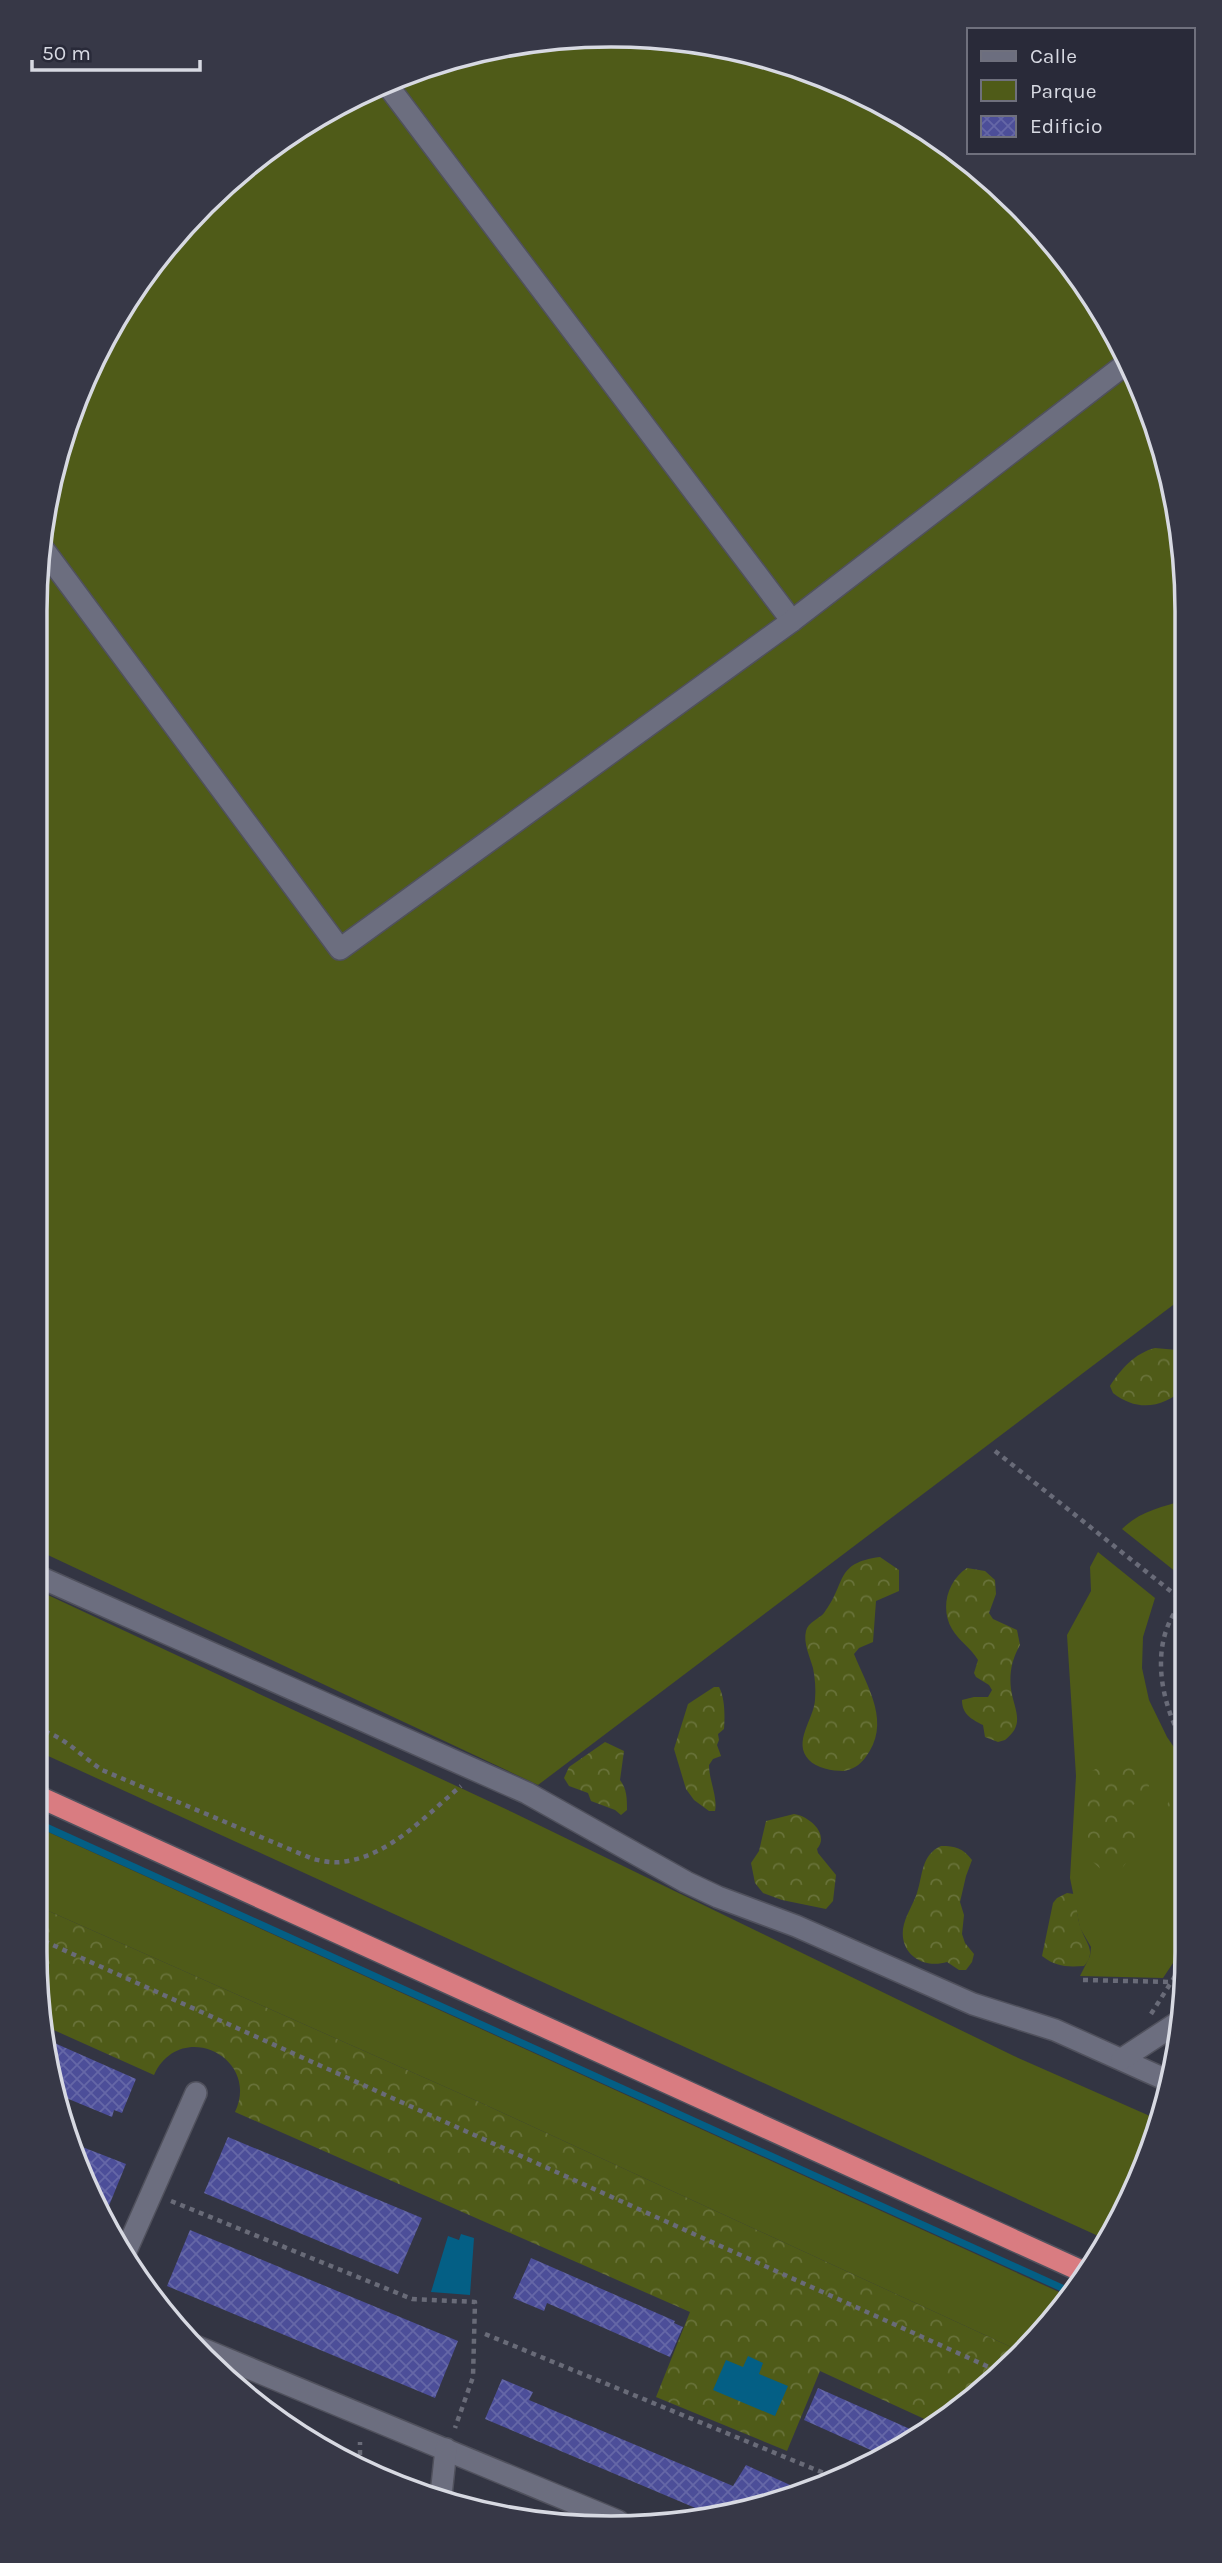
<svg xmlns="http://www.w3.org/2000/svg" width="1222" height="2563" font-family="Karla,sans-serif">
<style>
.green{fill:#4f5b18}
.forest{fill:url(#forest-crowns)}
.water{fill:#045f85}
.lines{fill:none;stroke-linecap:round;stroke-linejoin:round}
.stream{stroke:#045f85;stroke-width:7}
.building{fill:url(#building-cross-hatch)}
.minor-casing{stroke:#50515d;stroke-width:24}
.highway-casing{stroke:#50515d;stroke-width:24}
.path{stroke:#696b78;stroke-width:4.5;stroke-dasharray:5 5;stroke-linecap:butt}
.minor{stroke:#6c6e7f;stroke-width:21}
.highway{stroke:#d97c81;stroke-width:21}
.rim{fill:none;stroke:#d7d9e2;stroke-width:3.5}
</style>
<defs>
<pattern id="forest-crowns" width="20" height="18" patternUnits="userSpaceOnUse" patternTransform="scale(1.75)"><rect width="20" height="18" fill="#4f5b18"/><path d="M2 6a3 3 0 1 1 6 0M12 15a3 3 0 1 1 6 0" fill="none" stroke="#687239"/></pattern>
<pattern id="building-cross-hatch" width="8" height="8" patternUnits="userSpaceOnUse" patternTransform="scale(1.75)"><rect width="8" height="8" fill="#4c4e99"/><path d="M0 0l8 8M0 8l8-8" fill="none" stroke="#6567a7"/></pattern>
</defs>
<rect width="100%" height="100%" fill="#333543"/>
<g class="green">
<path d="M611,35L724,46L832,79L961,154L1068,260L1143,390L1182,535L1185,1296L538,1785L35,1549V611L46,498L79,390L132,291L204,203L291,132L391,79L499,46Z"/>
<path d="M1185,1500L1186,1566L1176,1572L1122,1529C1140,1511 1162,1507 1185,1500Z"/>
<path d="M1098,1552L1155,1598L1143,1637L1142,1668L1149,1700L1167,1737L1186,1765L1187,1942L1163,1978L1080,1976L1090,1956L1091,1947L1080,1928L1070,1878L1076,1776L1067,1635L1091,1591L1090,1567Z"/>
<path d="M35,1589L512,1812L1014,2056L1159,2120L1143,2173L1107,2240L35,1750Z"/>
<path d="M35,1826L1070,2297L1024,2353L477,2101L35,1905Z"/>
</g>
<g class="forest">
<path d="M1155,1348L1177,1350V1360L1185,1371V1388C1163,1408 1137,1412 1113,1393L1110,1386C1121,1369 1135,1353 1155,1348Z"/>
<path d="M880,1557L899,1570V1591L876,1601L873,1642L859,1648L854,1654C868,1689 892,1723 865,1758C860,1765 852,1770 843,1771C833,1771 816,1768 809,1760C792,1742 814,1719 815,1700C816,1689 815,1678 813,1668C810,1657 803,1643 806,1631C808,1622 819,1619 824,1613C847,1583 834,1563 880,1557Z"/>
<path d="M967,1568L985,1571L995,1580L996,1594L989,1613L993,1619L1017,1630L1020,1645C1012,1659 1009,1673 1011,1689C1014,1710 1026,1724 1005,1740L998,1742L985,1737L983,1725C971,1719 962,1714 962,1700L974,1697H988L992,1690L989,1685L976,1677L974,1673L978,1660C971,1648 959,1641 952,1629C940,1609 947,1581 967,1568Z"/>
<path d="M714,1687H719C725,1698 725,1716 724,1729L718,1734L719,1740L717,1745L721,1756L713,1759L709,1765C709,1780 718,1798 715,1811H709L694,1800L686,1789L674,1749L688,1704Z"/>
<path d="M605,1742L624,1751L620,1780C627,1789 627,1799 627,1810L621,1815L615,1810L591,1801L588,1793L569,1786L564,1778L569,1767Z"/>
<path d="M1123,1763L1144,1771L1149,1786L1142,1799L1130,1807C1132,1830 1143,1843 1126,1863C1120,1871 1117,1875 1108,1876L1093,1862L1089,1853L1085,1788L1092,1771L1101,1766Z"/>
<path d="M1186,1787L1187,1844L1175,1842C1159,1824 1162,1796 1186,1787Z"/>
<path d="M794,1814C809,1816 830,1834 817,1849L818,1853L836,1875L833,1901L826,1909L782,1900L763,1893L755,1883L751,1863L759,1851L766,1821Z"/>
<path d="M941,1846C955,1846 963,1848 972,1860L966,1876L960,1902L964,1915L962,1934L965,1943L974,1954L972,1962L966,1970H959L947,1962C924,1969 900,1955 903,1929C905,1916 913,1905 917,1893C923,1875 921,1855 941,1846Z"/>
<path d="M1067,1893L1074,1894C1077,1905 1077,1918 1081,1929C1086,1943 1097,1952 1084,1966C1067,1967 1056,1967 1042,1956L1053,1903L1057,1898Z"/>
<path d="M35,1905L477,2101L1024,2353L1019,2359L931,2422L820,2371L787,2451L656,2397L690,2312L235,2112C261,2057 180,2018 154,2075L47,2027L35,1952Z"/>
</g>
<g class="water">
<path d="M461,2234L474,2238L470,2295L431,2292L448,2236L459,2240Z"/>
<path d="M748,2356L763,2363L759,2374L788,2386L775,2416L713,2390L726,2360L743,2367Z"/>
</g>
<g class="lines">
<path class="stream" d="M35,1822L1073,2293"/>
</g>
<g class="building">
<path d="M50,2041L136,2079L122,2113L114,2110L112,2117L59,2095Z"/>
<path d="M228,2137L422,2218L398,2274L204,2193Z"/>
<path d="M67,2141L126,2164L106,2213Z"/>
<path d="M190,2230L458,2341L435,2398L167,2286Z"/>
<path d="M531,2258L675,2321L674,2323L683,2327L670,2357L547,2303L544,2311L513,2298Z"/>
<path d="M502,2379L533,2392L529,2400L733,2486L746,2465L799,2489L712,2515L485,2419Z"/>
<path d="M818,2388L910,2429L906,2440L884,2456L804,2420Z"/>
</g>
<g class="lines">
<defs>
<g id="minor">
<path d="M385,82L792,621"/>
<path d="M41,546L340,949L792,621L1127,363"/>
<path d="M35,1575L527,1793L686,1882L718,1897L796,1926L973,2004L1055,2030L1171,2082"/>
<path d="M1122,2059L1180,2021"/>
<path d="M126,2251L196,2093"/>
<path d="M193,2345L618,2521"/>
<path d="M441,2495L446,2449"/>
</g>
<path id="highway" d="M35,1795L1088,2274"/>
</defs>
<use href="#minor" class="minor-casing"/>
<use href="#highway" class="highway-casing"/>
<g class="path">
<path d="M995,1451L1183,1601"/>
<path d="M1186,1598C1146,1639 1160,1704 1186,1747"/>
<path d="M35,1729C61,1733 81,1756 102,1770L313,1859C322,1861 332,1863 341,1862C389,1857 425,1816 461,1786"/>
<path d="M35,1937L1000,2372"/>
<path d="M1083,1980L1172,1982"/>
<path d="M1151,2014L1186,1959"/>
<path d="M171,2201L412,2299L475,2302L473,2377L455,2428"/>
<path d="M485,2334L836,2478"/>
<path d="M360,2465V2442"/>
</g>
<use href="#minor" class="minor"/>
<use href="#highway" class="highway"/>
</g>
<path d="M0 0H1222V2563H0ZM611 47H611A564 564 0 0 1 1175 611V1952A564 564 0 0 1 611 2516H611A564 564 0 0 1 47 1952V611A564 564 0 0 1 611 47Z" fill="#373847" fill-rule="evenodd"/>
<path class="rim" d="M611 47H611A564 564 0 0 1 1175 611V1952A564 564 0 0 1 611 2516H611A564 564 0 0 1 47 1952V611A564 564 0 0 1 611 47Z"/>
<rect x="967" y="28" width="228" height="126" fill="#292a39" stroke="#6f707d" stroke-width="2"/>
<rect x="981" y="51" width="35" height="10" fill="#6c6e7f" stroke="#6f707d" stroke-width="2"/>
<text x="1030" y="63" font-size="21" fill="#d7d9e2">Calle</text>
<rect x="981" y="80" width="35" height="21" fill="#4f5b18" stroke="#6f707d" stroke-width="2"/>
<text x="1030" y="98" font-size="21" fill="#d7d9e2">Parque</text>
<rect x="981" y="116" width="35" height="21" fill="url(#building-cross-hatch)" stroke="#6f707d" stroke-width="2"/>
<text x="1030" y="133" font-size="21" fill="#d7d9e2">Edificio</text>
<path d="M32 60v10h168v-10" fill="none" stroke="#d7d9e2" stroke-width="3.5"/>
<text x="42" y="60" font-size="21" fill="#d7d9e2" stroke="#292a39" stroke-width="5" paint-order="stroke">50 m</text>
</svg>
